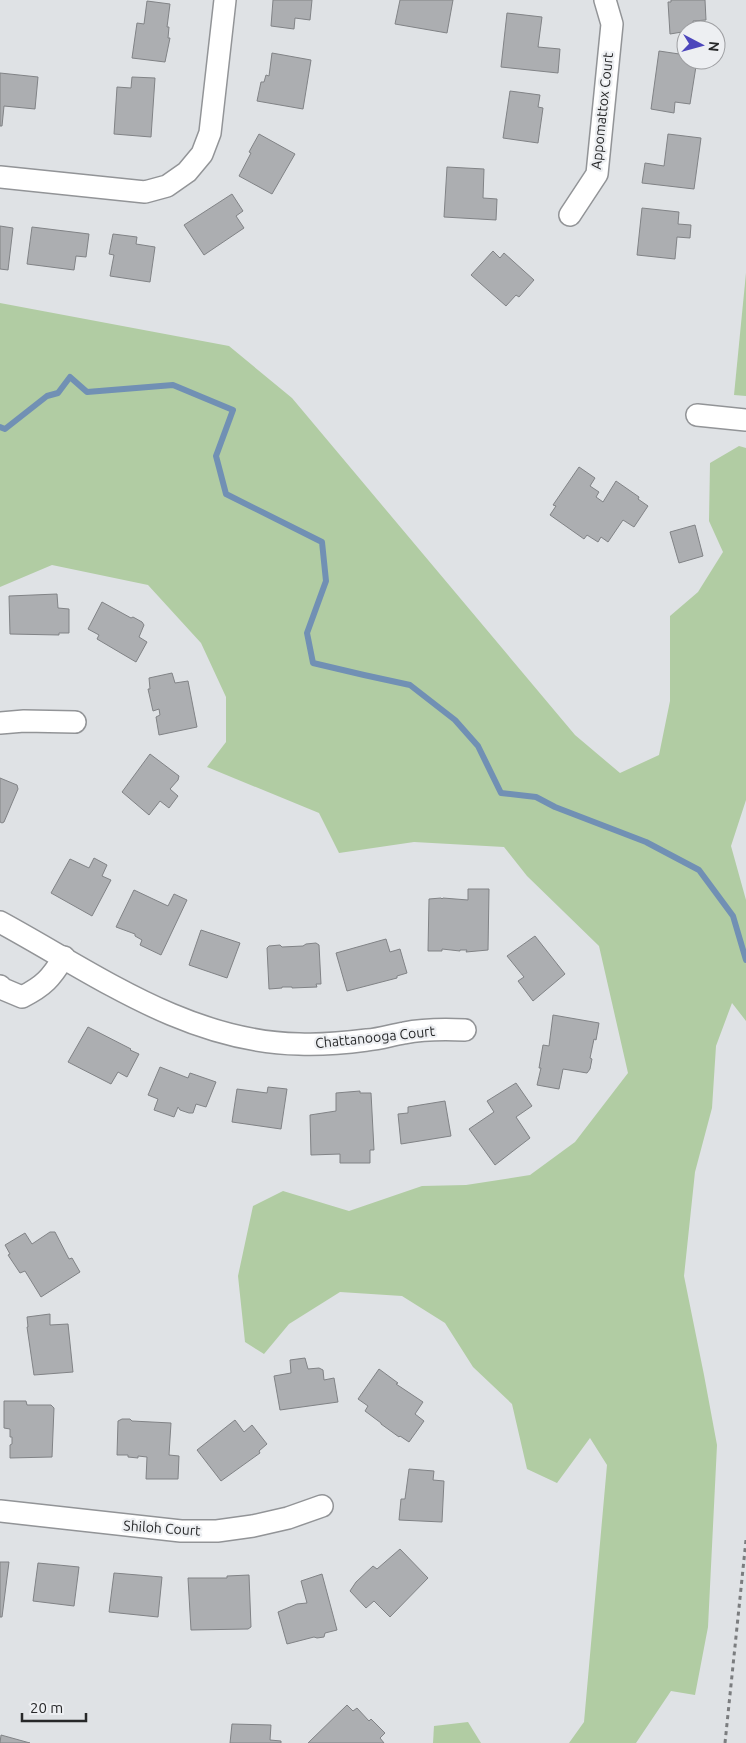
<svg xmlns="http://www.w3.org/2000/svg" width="746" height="1743" font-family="Ubuntu,sans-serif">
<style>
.green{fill:#b1cca3}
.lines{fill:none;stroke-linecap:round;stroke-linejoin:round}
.stream{stroke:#7190b4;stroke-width:6}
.building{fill:#acaeb1;stroke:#818386}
.minor-casing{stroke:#929497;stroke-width:24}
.path{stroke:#7b7d7f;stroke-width:3;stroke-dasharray:4 4;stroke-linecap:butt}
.minor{stroke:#fff;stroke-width:21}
.labels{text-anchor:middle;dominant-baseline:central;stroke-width:4.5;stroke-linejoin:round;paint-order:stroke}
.street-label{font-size:14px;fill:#272829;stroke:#edeff2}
</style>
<rect width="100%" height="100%" fill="#dfe2e5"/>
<g class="green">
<path d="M746,273V396L734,395Z"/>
<path d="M0,303L229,346L292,398L575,735L620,773L659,755L670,701V616L698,592L723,552L709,521L710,463L739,446L746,448V800L731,846L746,900V1021L732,1003L716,1046L712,1108L695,1172L684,1276L704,1375L717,1445L708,1627L695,1695L671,1691L636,1743H569L584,1722L607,1465L590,1438L557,1483L527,1469L512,1404L473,1367L445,1323L402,1296L340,1292L289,1324L264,1354L245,1342L238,1276L253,1206L283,1191L349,1211L422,1186L466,1185L530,1175L575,1142L628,1073L599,946L527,876L504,847L414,842L339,853L319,813L207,767L226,742V697L201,643L148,585L52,565L0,587Z"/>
<path d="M468,1722L481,1743H433L434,1726Z"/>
</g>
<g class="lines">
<path class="stream" d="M0,427L5,429L47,396L58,393L70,377L87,392L173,385L233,410L216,456L226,494L322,542L326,581L307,633L313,663L364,675L410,685L455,720L478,746L501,793L536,797L555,807L646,842L699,870L733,916L746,960"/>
</g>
<g class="building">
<path d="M273,0H312L310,20L295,18L294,29L271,26Z"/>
<path d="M400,0H453L447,33L395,24Z"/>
<path d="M671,0H705L706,20L693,21L694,30L670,34L668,2H671Z"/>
<path d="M147,1L170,4L167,27H169L168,38H170L165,62L132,58L137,23L144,24Z"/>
<path d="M507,13L542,17L538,47L560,49L558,73L501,67Z"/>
<path d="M659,51L686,55V60H697L690,104L675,102L674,113L651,109Z"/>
<path d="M272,53L311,60L303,109L257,101L261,82H264L266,75L269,76Z"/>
<path d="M0,73L38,77L35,109L4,106L2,126H0Z"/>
<path d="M132,77L155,78L151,137L114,134L117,87L131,88Z"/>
<path d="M510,91L540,95L538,107L543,108L538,143L503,138Z"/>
<path d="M259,134L295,154L272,194L239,176L251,153L249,152Z"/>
<path d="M668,134L701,138L694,189L642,183L645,163L664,166Z"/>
<path d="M447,167L484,169L483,198L497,199L496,220L444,217Z"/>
<path d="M232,194L243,211L236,216L244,228L204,255L184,225Z"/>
<path d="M642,208L679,212L678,224L691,225L690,238L677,237L675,259L637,255Z"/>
<path d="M0,226L13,228L8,270L0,269Z"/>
<path d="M32,227L89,234L86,257L76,256L74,270L27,264Z"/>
<path d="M113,234L137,237L136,244L155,247L150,282L110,276L114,255L109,254Z"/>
<path d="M493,251L500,258L504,253L534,280L519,297L516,295L506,306L471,275Z"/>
<path d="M579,467L595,478L590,486L599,492L596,497L603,502L616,481L639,497L638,499L648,506L634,527L623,520L608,542L601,537L598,542L587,535L584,539L550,515L556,506L553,505Z"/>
<path d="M695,525L703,556L679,563L670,532Z"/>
<path d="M57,594L58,608L69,609V633H59V635L10,634L9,596Z"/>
<path d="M102,602L131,618L133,617L142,622L144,625L139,637L147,642L136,662L97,639L99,635L88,629Z"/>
<path d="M172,673L175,683L188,681L197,727L159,735L156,717L160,715L159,709L153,711L148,689H150L149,678Z"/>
<path d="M150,754L179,776L178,780L170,789L178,796L169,808L160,801L149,815L122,792Z"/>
<path d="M0,778L17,785L18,789L4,822L2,823L0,822Z"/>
<path d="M94,858L107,865L102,876L111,880L92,916L51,893L70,859L89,868Z"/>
<path d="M468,889H489L488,950L466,952L467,950H460V951L442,949V951H428L429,899L441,898L442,899L443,898L468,900Z"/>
<path d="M134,890L168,906L174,894L187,900L161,955L140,945L142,940L135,936V934L116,927Z"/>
<path d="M201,930L240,943L227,978L189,965Z"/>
<path d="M535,936L565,974L533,1001L518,981L524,977L507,956Z"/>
<path d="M386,939L390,952L400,949L407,973L397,976V978L347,991L336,953Z"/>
<path d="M316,943L319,945L321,984H316L317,987L292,988V987H282V988L269,989L267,948L269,946L280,945L282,947L303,946L306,944Z"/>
<path d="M553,1015L599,1023L596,1040L594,1039L590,1058L592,1059L590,1069L587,1073L563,1069L559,1089L537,1085L541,1068H539L543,1045L549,1046Z"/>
<path d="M88,1027L131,1049L130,1050L139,1054L127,1077L118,1072L111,1084L68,1062Z"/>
<path d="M160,1067L188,1078L190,1073L216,1082L206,1107L196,1104L193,1113H189L180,1110L178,1107L174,1117L154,1110L158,1099L148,1095Z"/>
<path d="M516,1083L532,1106L516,1117L530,1138L495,1165L469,1129L494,1112L487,1101Z"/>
<path d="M268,1087L287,1089L281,1129L232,1122L237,1089L267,1093Z"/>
<path d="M360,1091V1093H371L374,1150H370V1163H340V1154L311,1155L310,1115L336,1111V1093Z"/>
<path d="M445,1101L451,1136L401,1144L398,1114L408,1113V1107Z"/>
<path d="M50,1232H55L69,1259L72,1258L80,1272L41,1297L25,1271L20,1273L8,1255L10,1254L5,1245L25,1233L32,1244Z"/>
<path d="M50,1314V1325L68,1324L73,1372L34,1375L27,1327H28L27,1317Z"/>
<path d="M305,1358L308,1369L319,1368L323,1370L324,1380L334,1378L338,1402L280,1410L274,1376L291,1373L290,1360Z"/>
<path d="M379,1369L398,1383L396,1384L423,1402L415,1414L424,1421L409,1442L400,1436L399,1437L381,1424V1423L365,1411L368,1406L358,1399Z"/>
<path d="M4,1401H26L27,1405H51L54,1408L52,1457L10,1458V1445L12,1444V1437H10V1429L4,1428Z"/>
<path d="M122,1419H130L132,1421L171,1423L169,1455L179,1456L178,1479H146L147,1457L138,1456V1458L128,1457V1455H117L118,1421Z"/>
<path d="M235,1420L244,1432L252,1425L267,1444L259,1451L260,1453L221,1481L197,1450Z"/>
<path d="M409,1469L434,1471L433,1480L444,1481L442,1522L399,1520L401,1499H405Z"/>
<path d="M400,1549L428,1578L390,1617L374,1601L366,1608L350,1591L356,1582L373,1566L377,1569Z"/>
<path d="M0,1562H9L2,1617H0Z"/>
<path d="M38,1563L79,1567L74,1606L33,1601Z"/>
<path d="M114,1573L162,1577L158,1617L109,1612Z"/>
<path d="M322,1574L337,1630L325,1633L324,1637L317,1638L314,1637L287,1644L278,1612L297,1604L307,1603L301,1581Z"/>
<path d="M249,1575L251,1627L248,1629L191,1630L188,1578H227V1576Z"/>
<path d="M347,1705L353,1711L357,1708L369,1721L371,1719L385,1733L380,1738L384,1743H308Z"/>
<path d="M232,1724L271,1725L270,1740L281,1741V1743H230Z"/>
<path d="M1,1735L30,1743H0Z"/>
</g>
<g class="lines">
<defs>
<g id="minor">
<path d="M0,177L145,192L167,186L187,172L202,154L210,133L225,0"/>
<path d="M570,215L597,174L612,24L605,0"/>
<path d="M697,415L746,420"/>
<path d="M0,723L24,721L75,722"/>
<path d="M0,922C94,973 187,1042 299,1044C322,1045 344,1043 367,1040C380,1039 392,1035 404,1033C424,1029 445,1029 465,1030"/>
<path d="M0,986L3,989L22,997C44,986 51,978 64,957"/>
<path d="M0,1511L181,1531H217L253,1526L288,1518L322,1506"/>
</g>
</defs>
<use href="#minor" class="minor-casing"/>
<path class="path" d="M725,1743L746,1540"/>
<use href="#minor" class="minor"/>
</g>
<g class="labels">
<g class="street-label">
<text transform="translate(602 111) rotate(-84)">Appomattox Court</text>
<text transform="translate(375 1037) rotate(-6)">Chattanooga Court</text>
<text transform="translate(162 1528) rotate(4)">Shiloh Court</text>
</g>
</g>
<g transform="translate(701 45) rotate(96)"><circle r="24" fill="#edeff2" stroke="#9e9fa2"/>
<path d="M0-4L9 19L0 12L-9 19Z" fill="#4c46bc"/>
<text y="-8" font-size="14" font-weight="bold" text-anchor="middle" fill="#272829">N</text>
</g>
<path d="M22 1713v8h64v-8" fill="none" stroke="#272829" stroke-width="2.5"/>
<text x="30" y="1713" font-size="15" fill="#272829" stroke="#edeff2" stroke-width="4" paint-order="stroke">20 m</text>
</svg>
